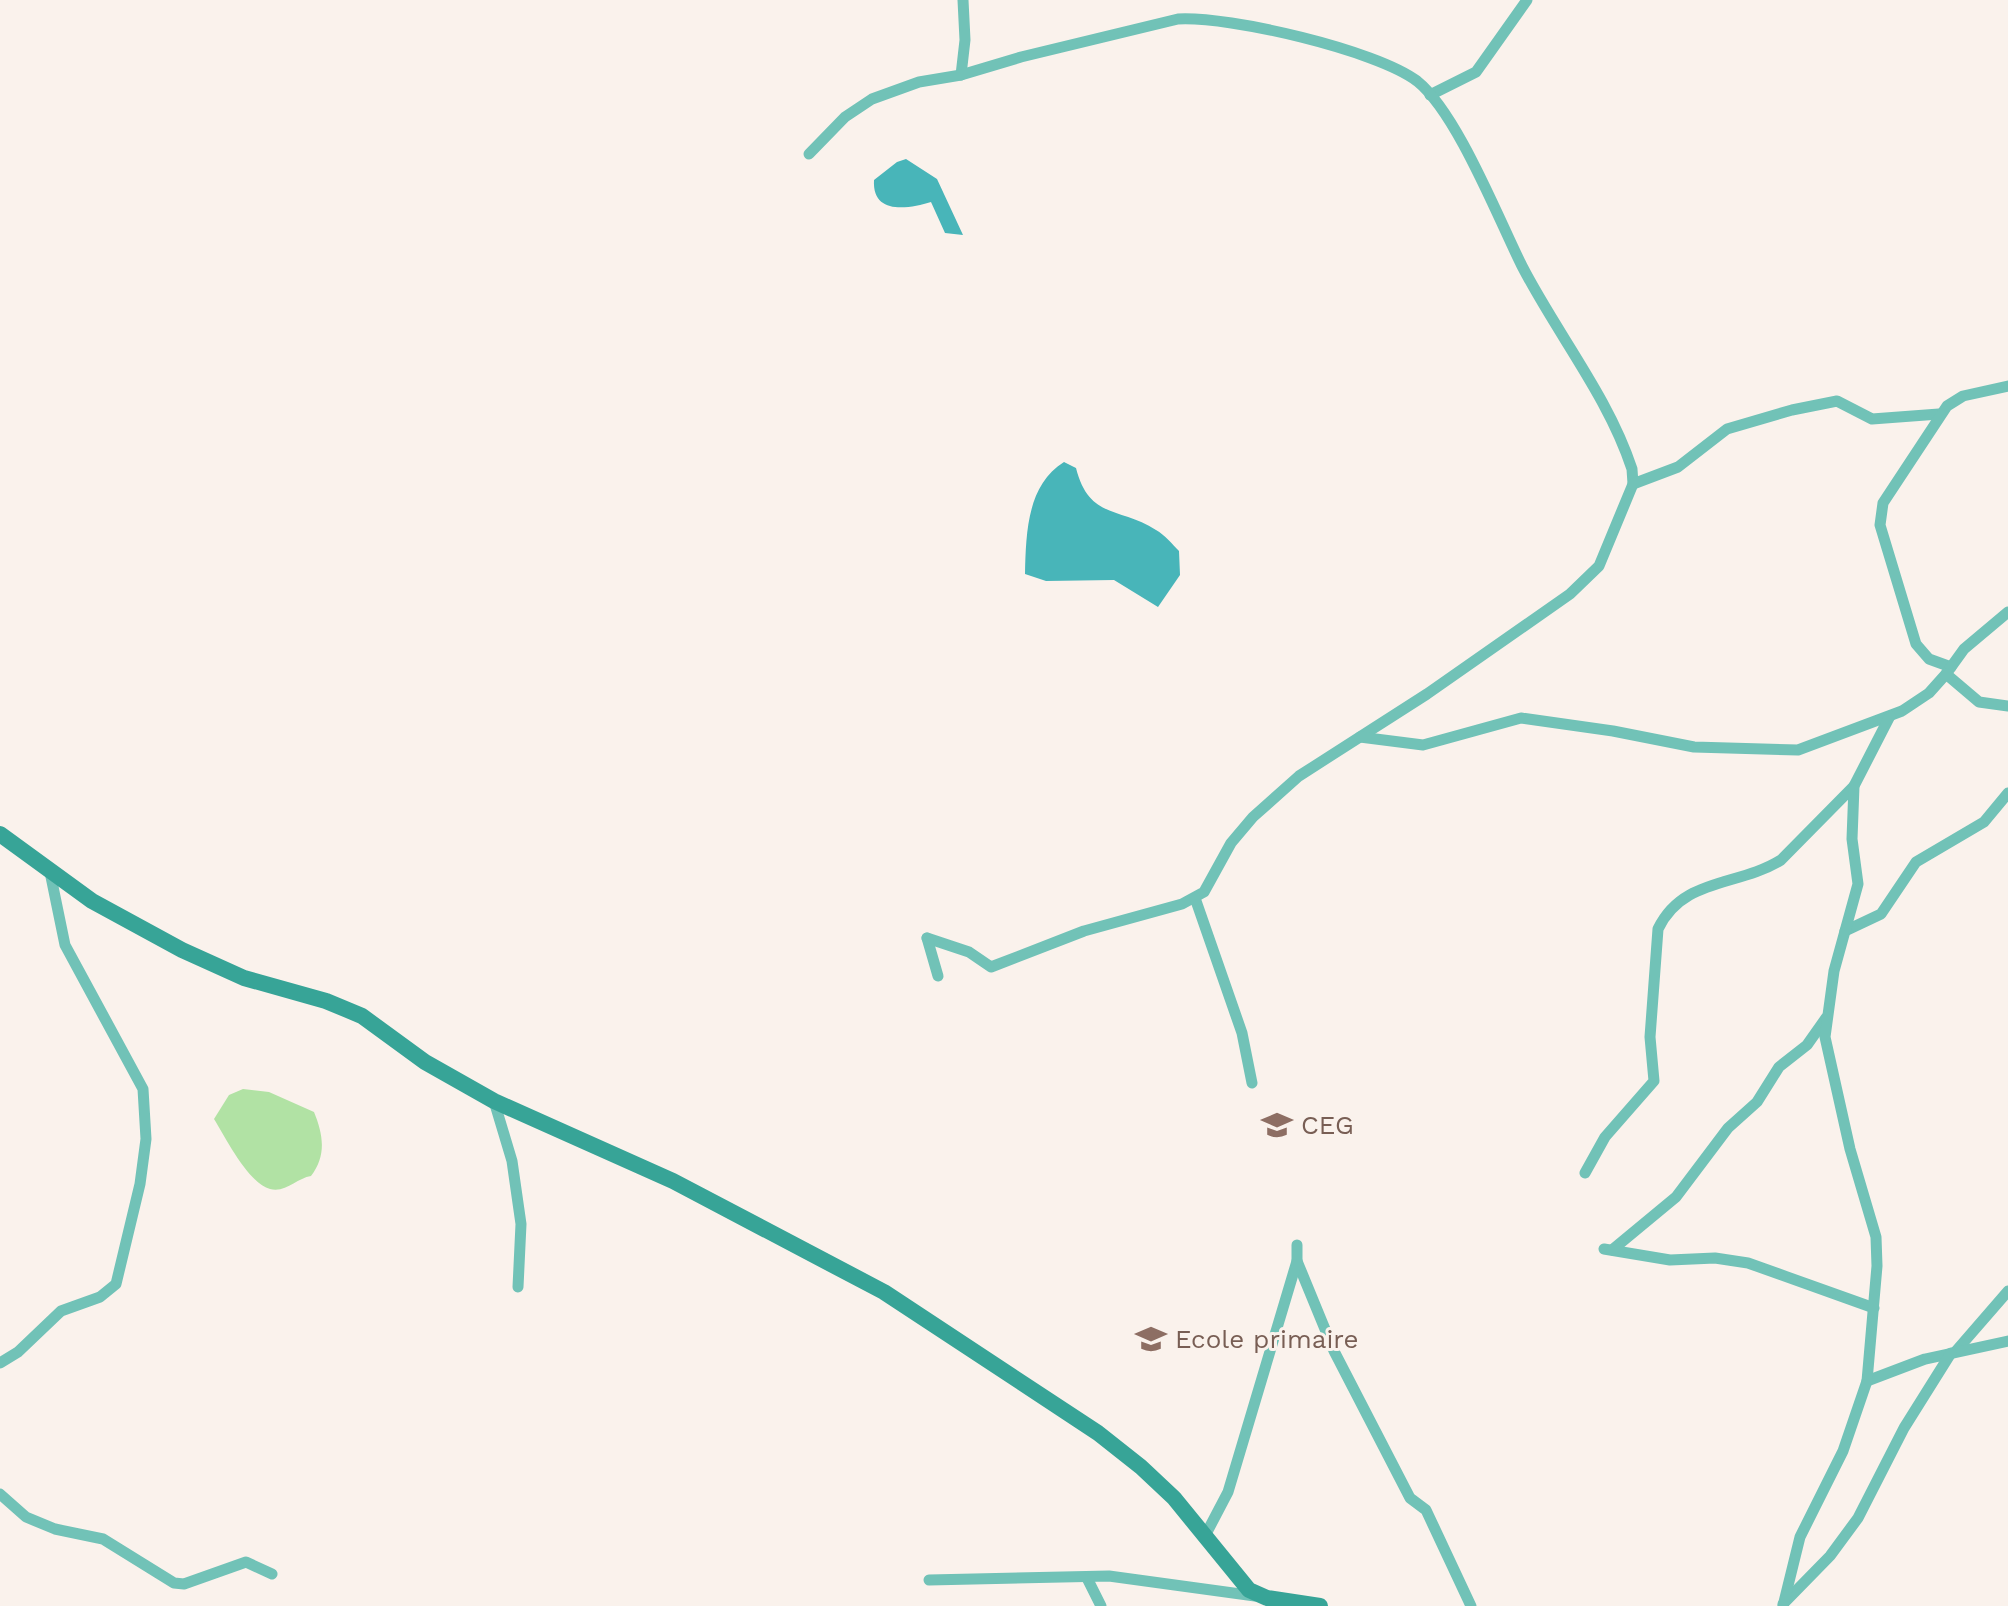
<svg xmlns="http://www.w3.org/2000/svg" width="2008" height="1606" font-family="'Work Sans',sans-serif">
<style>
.green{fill:#b1e2a4}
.water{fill:#48b5b9}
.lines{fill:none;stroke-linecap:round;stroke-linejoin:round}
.street{stroke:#71c2b7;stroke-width:11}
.secondary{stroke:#37a497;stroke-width:16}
.labels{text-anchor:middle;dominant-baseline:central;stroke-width:6;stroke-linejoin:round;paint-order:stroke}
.education-label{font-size:26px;fill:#785e54;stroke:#faf2ec;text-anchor:start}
</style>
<rect width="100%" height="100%" fill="#faf2ec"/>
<path class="green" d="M243,1089L269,1092L314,1112C323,1134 327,1155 311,1176C297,1178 286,1193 270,1189C249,1184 225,1137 214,1119L229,1095Z"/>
<g class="water">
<path d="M906,159L937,179L963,235L945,233L931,202C908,209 872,215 874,180L897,162Z"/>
<path d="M1064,462L1076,468C1089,520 1121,507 1156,530C1165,535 1172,544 1179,551L1180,575L1158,607L1114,580L1046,581L1025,574C1026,533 1027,485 1064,462Z"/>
</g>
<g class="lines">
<g class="street">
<path d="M961,75L965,40L963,0"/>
<path d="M1430,95L1476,72L1527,0"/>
<path d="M809,154L845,117L872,99L919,82L961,75L1021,57L1178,19C1230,16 1376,50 1417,81C1457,113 1498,218 1522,266C1557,334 1608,396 1632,469L1633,484L1599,566L1570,594L1427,694L1299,776L1253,817L1231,843L1204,892L1182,904L1084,931L991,967L969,952L927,938"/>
<path d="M1633,484L1678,467L1727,429L1792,410L1837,401L1872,419L1939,414"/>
<path d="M1951,667L1929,659L1916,644L1880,525L1883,503L1947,406L1963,396L2008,386"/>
<path d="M1946,674L1964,649L2008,612"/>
<path d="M1360,737L1423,745L1521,718L1613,731L1694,747L1798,750L1902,711L1929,693L1946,674L1979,702L2008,706"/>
<path d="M1195,898L1242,1033L1252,1083"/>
<path d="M1845,931L1881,914L1916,862L1984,822L2008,793"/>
<path d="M927,938L938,976"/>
<path d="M494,1101L512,1161L521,1224L518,1287"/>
<path d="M1585,1173L1605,1137L1654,1081L1650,1037L1658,929C1683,877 1738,887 1781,860L1854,786"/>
<path d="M1604,1249L1670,1260L1715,1258L1748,1263L1874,1308"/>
<path d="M1612,1250L1676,1197L1728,1128L1757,1102L1779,1067L1807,1045L1826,1018"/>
<path d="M1297,1261L1334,1351L1410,1498L1426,1510L1471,1606"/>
<path d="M1956,1351L2008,1291"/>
<path d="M0,1363L18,1352L61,1311L100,1297L116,1284L140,1184L146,1139L143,1089L65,945L50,872"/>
<path d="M1867,1381L1925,1359L2008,1341"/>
<path d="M0,1494L26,1517L55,1529L103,1539L174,1583L184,1584L246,1562L272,1574"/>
<path d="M1206,1534L1228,1492L1297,1261V1245"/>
<path d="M1087,1578L1101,1606"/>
<path d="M929,1580L1109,1576L1255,1596"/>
<path d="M1783,1604L1830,1556L1858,1518L1904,1428L1951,1353"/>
<path d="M1783,1606L1800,1537L1843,1451L1867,1381L1877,1266L1876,1237L1850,1149L1825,1037L1834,971L1858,884L1852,839L1854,786L1890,716"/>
</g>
<path class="secondary" d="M0,834L92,901L182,950L244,978L326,1001L362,1016L425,1062L494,1101L673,1181L884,1292L1098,1433L1141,1467L1174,1498L1249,1590L1267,1598L1320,1606"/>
</g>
<defs>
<symbol id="school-bare" viewBox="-9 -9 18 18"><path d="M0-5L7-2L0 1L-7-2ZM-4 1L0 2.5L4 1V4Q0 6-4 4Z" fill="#8d6e63" stroke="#faf2ec" stroke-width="2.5" paint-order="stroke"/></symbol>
</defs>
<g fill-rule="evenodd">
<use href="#school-bare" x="1255" y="1103" width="44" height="44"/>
<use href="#school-bare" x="1129" y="1317" width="44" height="44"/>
</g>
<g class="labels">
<g class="education-label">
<text x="1301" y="1125">CEG</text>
<text x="1175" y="1339">Ecole primaire</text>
</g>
</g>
</svg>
